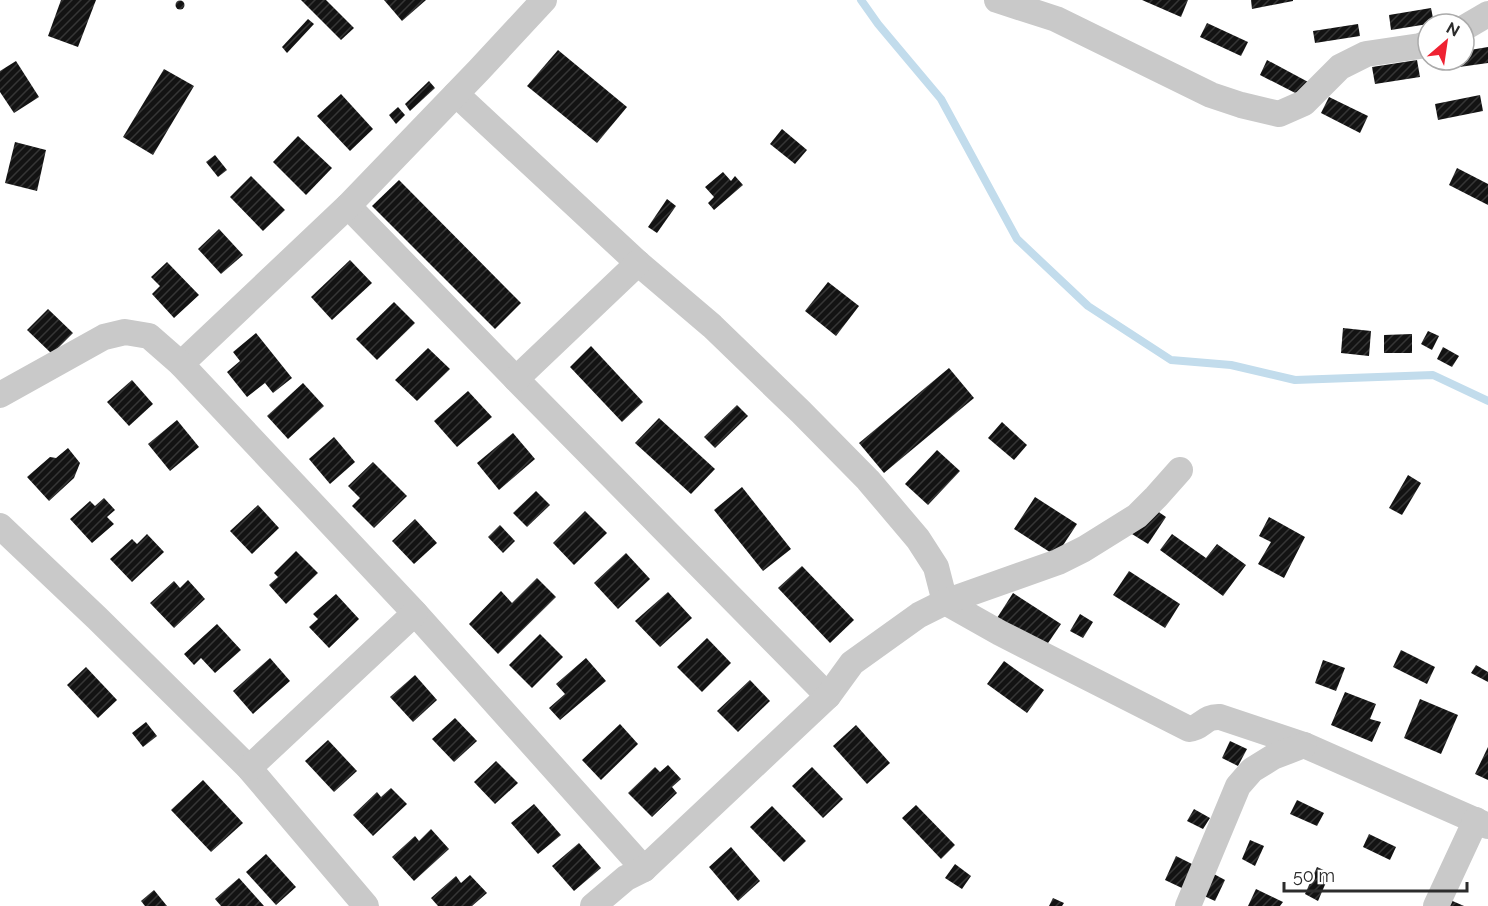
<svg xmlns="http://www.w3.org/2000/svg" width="1488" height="906" font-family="Raleway,sans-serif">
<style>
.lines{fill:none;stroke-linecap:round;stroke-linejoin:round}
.stream{stroke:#c2dcec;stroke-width:8}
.building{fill:url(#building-hatch)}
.street{stroke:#c9c9c9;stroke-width:26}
</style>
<defs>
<pattern id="building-hatch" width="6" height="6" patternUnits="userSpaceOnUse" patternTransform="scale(1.5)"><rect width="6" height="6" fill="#131313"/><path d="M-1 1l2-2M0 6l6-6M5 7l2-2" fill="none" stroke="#363636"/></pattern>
</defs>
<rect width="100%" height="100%" fill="#fff"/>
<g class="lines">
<path class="stream" d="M861,0L878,24L941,99L1017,239L1088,306L1171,360L1231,365L1295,380L1433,375L1488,401"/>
</g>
<g class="building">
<path d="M61,0H96L78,47L48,36Z"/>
<path d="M301,0H326L354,28L341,40Z"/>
<path d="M384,0H426L402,21Z"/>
<path d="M1142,0H1188L1181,17Z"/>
<path d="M1251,0H1293V1L1252,9Z"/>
<circle cx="180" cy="5" r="4.5"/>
<path d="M1431,8L1434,23L1391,30L1389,15Z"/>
<path d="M308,19L314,24L287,53L282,47Z"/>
<path d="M1207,23L1248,42L1241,56L1200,37Z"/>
<path d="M1358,24L1360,36L1315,43L1313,31Z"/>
<path d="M1488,47V63L1452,68L1451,60H1464V51Z"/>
<path d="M558,50L627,107L597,143L527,86Z"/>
<path d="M1267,60L1310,83L1303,97L1260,75Z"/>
<path d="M1417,60L1420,77L1375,84L1372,67Z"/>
<path d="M16,61L39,97L14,113L0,92V71Z"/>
<path d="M164,69L194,86L153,155L123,137Z"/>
<path d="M429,81L435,88L410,111L405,104Z"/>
<path d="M341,94L373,129L350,151L317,116Z"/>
<path d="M1480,95L1483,111L1438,120L1435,104Z"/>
<path d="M1329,97L1368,116L1360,133L1321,113Z"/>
<path d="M398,107L405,115L396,124L389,115Z"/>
<path d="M782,129L807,150L795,164L770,144Z"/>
<path d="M298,136L332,168L306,195L273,162Z"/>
<path d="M15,142L46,150L37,191L5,183Z"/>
<path d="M215,155L227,170L218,177L206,162Z"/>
<path d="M1457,168L1488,184V205L1449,185Z"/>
<path d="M723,172L731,181L735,176L743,185L714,210L708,203L714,197L705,187Z"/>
<path d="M251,176L285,210L263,231L230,197Z"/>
<path d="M399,180L521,303L495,329L372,206Z"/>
<path d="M667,199L676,206L657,233L648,227Z"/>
<path d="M219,229L243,255L221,274L198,249Z"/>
<path d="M350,260L372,283L332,320L311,297Z"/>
<path d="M167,262L199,295L174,318L152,294L160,286L151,277Z"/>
<path d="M828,282L859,306L836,336L805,311Z"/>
<path d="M394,302L415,323L377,360L356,339Z"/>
<path d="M48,309L73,333L52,354L27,330Z"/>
<path d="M1343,328L1371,331L1369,356L1341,353Z"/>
<path d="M1428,331L1439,336L1432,350L1421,344Z"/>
<path d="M256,333L292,378L273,393L265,383L247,397L227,372L240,361L233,352Z"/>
<path d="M1412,334V353H1384V335Z"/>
<path d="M591,346L643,402L622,422L570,367Z"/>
<path d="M1443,347L1459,356L1452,367L1437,359Z"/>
<path d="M428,348L450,369L417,401L395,380Z"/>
<path d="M949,368L974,398L884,473L859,443Z"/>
<path d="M132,380L153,404L129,426L107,402Z"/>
<path d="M303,383L324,406L288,439L267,416Z"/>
<path d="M468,391L492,417L457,447L434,421Z"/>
<path d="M737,405L748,416L715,448L704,437Z"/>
<path d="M659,418L715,469L691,494L635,443Z"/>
<path d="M177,420L199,447L170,471L148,444Z"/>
<path d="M1002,422L1027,445L1014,460L988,438Z"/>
<path d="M513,433L535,459L499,490L477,463Z"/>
<path d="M334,437L355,462L330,484L309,459Z"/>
<path d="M68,448L80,463L74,478L49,501L27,477L50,457L56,458Z"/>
<path d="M937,450L960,471L928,505L905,484Z"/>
<path d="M373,462L407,496L374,528L352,506L360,498L348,486Z"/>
<path d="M1408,475L1421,483L1402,515L1389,508Z"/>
<path d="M742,487L791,549L763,571L714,510Z"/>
<path d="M536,491L550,505L527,527L513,513Z"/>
<path d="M1035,497L1077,524L1056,556L1014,529Z"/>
<path d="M104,498L115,510L107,517L114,524L92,543L70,519L90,501L95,506Z"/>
<path d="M258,505L279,528L252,554L230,531Z"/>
<path d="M1150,506L1166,517L1148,544L1132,534Z"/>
<path d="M585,511L607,533L574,565L553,543Z"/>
<path d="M1269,517L1305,537L1284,578L1258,564L1271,542L1259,536Z"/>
<path d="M415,519L437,543L414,564L392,541Z"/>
<path d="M500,525L515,541L503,553L488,537Z"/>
<path d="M147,534L164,552L132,582L110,559L132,539L137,544Z"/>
<path d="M1172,534L1206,558L1217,544L1246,565L1223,596L1160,550Z"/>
<path d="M296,551L318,573L286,604L269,585L278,577L274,573Z"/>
<path d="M626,553L650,579L618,609L594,583Z"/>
<path d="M802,566L854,620L830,643L778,588Z"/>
<path d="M1129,571L1180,604L1165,628L1113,595Z"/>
<path d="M537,578L556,597L498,654L469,624L501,591L512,603Z"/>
<path d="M188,580L205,599L174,628L150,603L174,581L180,588Z"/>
<path d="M668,592L692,618L660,647L635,621Z"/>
<path d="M1013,593L1061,624L1044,649L997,618Z"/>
<path d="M336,594L359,619L329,648L309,627L318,619L313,614Z"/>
<path d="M1080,614L1093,622L1083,638L1070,631Z"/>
<path d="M217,624L241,650L215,673L201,658L194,665L184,654Z"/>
<path d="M540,634L563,657L532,688L509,665Z"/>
<path d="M707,638L731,663L702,692L677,667Z"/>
<path d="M1401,650L1435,667L1427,684L1393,667Z"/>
<path d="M270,658L290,681L253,714L233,691Z"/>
<path d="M586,658L606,681L560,720L549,708L565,694L556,684Z"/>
<path d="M1323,660L1345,668L1336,691L1315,683Z"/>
<path d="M1004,661L1044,690L1027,713L987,684Z"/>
<path d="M1476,665L1488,672V682L1471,673Z"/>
<path d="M86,667L117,700L98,718L67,685Z"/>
<path d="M415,675L437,700L413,722L390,697Z"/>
<path d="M750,680L770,701L738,732L717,711Z"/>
<path d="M1345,692L1376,704L1370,719L1381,722L1372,742L1331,725Z"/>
<path d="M1420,699L1458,715L1441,754L1404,738Z"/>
<path d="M455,718L477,741L454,762L432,739Z"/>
<path d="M146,722L157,736L143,747L132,733Z"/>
<path d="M620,724L638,744L601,780L582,760Z"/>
<path d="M856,725L890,763L867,784L833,746Z"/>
<path d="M328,740L357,771L334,792L305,761Z"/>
<path d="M1230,741L1247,749L1238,766L1222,758Z"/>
<path d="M1488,747V780L1475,774Z"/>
<path d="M496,761L518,783L495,804L474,782Z"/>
<path d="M668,765L681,779L672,787L677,793L652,817L628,793L655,767L660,772Z"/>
<path d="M812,767L843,799L823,818L792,786Z"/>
<path d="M203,780L243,823L211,852L171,810Z"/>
<path d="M391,788L407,804L373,836L353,815L377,792L381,797Z"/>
<path d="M1297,800L1324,813L1317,826L1290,814Z"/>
<path d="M534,804L561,835L538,854L511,823Z"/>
<path d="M916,805L955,845L941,859L902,818Z"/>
<path d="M772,806L806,841L784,862L750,827Z"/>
<path d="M1194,809L1210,818L1203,829L1187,821Z"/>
<path d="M431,829L449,849L414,881L392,857L415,836L419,841Z"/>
<path d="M1369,834L1396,847L1390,860L1363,847Z"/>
<path d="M1250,840L1264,846L1255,866L1242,859Z"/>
<path d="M579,843L601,868L574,891L552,866Z"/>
<path d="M731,847L760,881L738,901L709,867Z"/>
<path d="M266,854L296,887L276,905L246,872Z"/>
<path d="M1176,856L1196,866L1184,889L1165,880Z"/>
<path d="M955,864L971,876L962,889L945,878Z"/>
<path d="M1317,867L1330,873L1318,901L1305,894Z"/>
<path d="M1212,873L1225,880L1215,901L1202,895Z"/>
<path d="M470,875L487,893L472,906H438L431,898L456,876L461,883Z"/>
<path d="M239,878L264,906H221L215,899Z"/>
<path d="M1256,889L1283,902L1280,906H1248Z"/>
<path d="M154,890L167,906H145L141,901Z"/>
<path d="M1053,898L1064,903L1062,906H1049Z"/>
<path d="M1448,899L1464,906H1444Z"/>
</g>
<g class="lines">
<g class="street">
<path d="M997,0L1056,19L1211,95L1241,105L1279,114L1304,103L1340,67L1366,54L1420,46L1428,43"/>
<path d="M1464,28L1488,14"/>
<path d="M456,94L638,263L712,326L801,412L868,480L918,539L936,567L945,602L1000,633L1189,729C1203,728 1203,716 1220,717L1304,745L1488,826"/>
<path d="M348,206L516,379L828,696"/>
<path d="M181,364L348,206L479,70L544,0"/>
<path d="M516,379L638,263"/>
<path d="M0,395L104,337L125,332L149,336L181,364L415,613L644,869"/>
<path d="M0,526L97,618L249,768L366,906"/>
<path d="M249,768L415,613"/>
<path d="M593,906L626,878L644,869L828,696L852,663L919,615L945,602L1058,562L1084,549L1137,516L1156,497L1180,470"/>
<path d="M1188,906L1238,786L1252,770L1273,757L1304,745"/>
<path d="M1436,906L1476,820"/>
</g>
</g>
<g transform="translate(1446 42) rotate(29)"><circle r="28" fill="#ffffff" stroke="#ababab" stroke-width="1.5"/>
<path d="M0-4.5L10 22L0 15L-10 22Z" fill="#ef2232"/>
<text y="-9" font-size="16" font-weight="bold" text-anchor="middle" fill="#2c2c2c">N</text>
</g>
<path d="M1284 882v9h183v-9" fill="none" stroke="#2c2c2c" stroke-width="3"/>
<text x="1293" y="882" font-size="18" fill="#2c2c2c" stroke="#ffffff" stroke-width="4.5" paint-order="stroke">50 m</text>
</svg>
